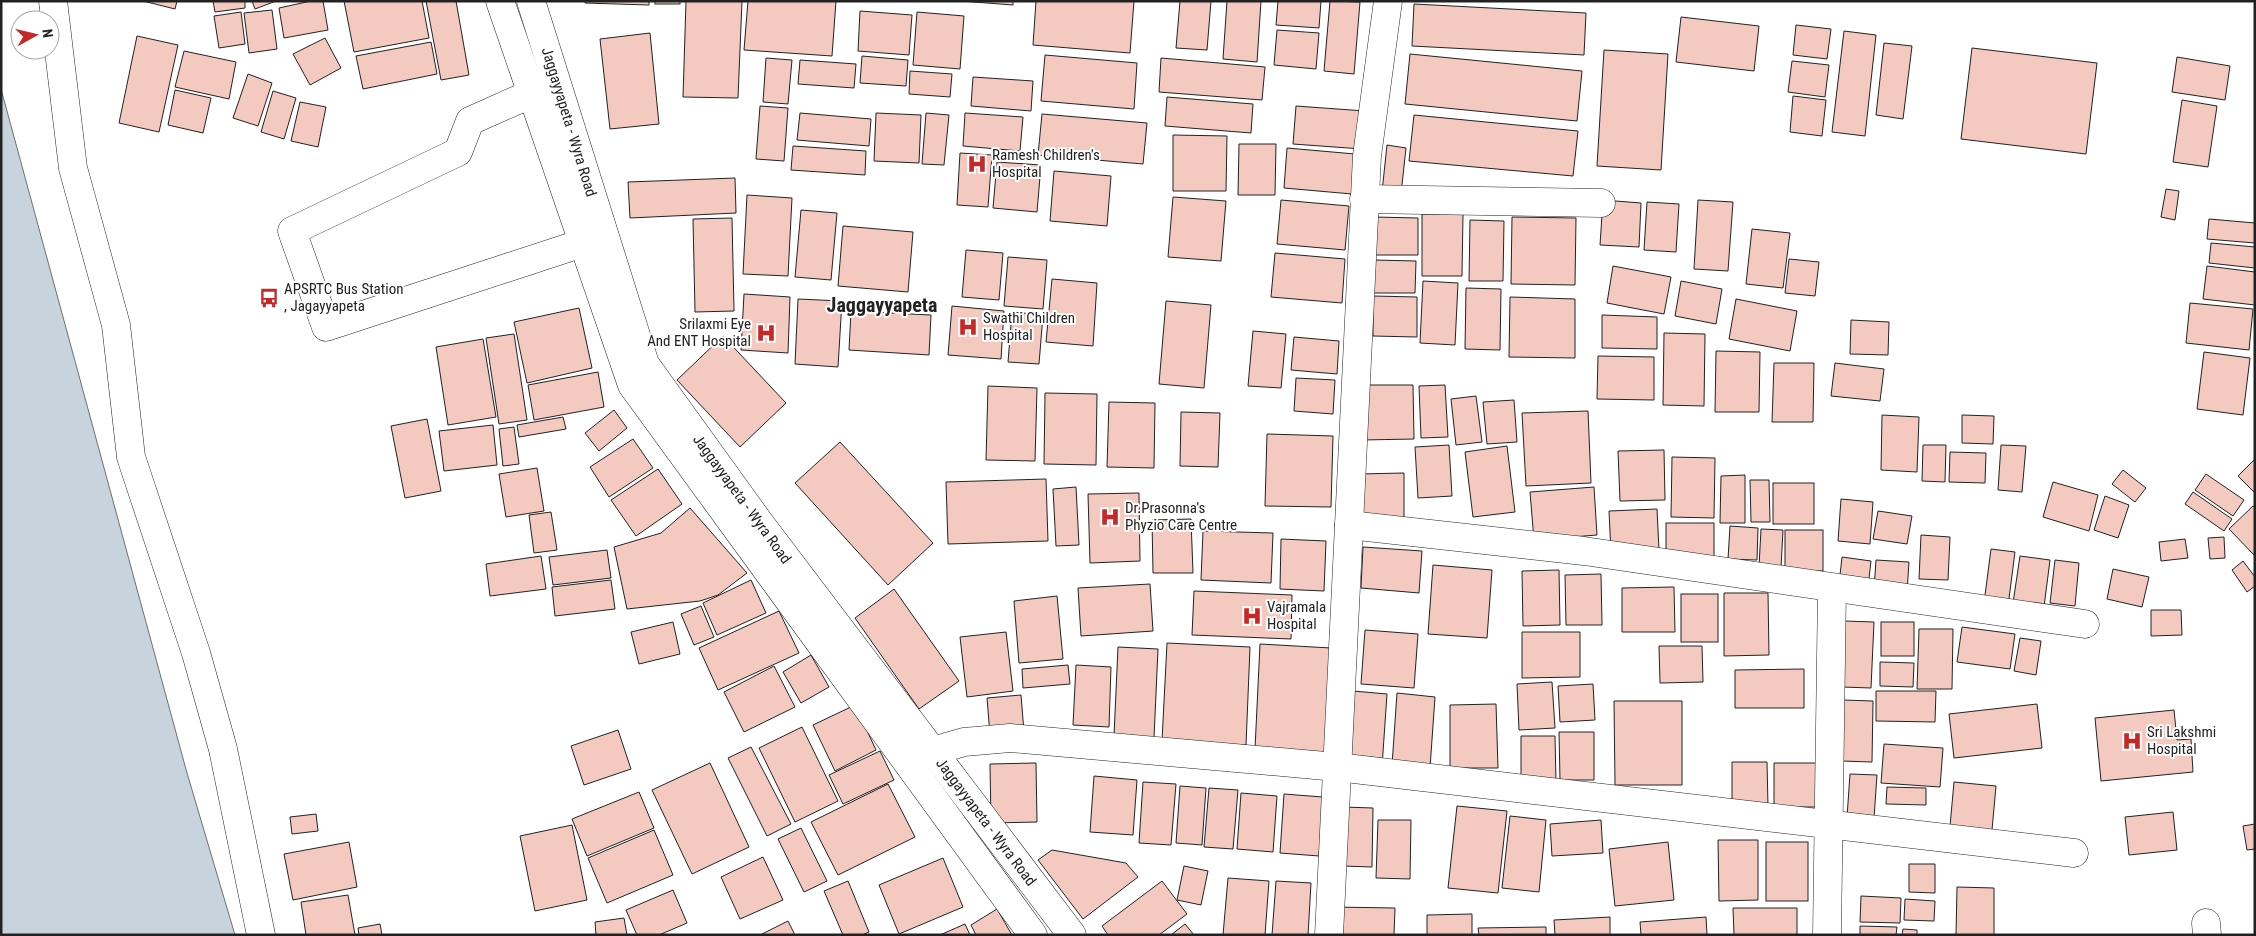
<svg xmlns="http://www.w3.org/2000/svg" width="2256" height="936" font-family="'Roboto Condensed',sans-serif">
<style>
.water{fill:#c7d3dd;stroke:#6f6f6f}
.building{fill:#f3c9c0;stroke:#222}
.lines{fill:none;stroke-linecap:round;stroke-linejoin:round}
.minor-casing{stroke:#222;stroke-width:29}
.major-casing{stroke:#222;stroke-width:29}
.minor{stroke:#fff;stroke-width:28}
.major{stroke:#fff;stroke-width:28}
.labels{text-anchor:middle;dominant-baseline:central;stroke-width:4;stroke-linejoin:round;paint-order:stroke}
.street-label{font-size:15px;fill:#222;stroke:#fff}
.poi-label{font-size:15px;fill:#222;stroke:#fff;text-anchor:start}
.district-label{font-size:20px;font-weight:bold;fill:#222;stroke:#fff}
</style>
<rect width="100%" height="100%" fill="#fff"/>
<path class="water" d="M1,89L187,773L235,935H1Z"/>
<g class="building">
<path d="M143,1H177L175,9Z"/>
<path d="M213,1H245V8L215,12Z"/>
<path d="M252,1H276L255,9Z"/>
<path d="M311,1H323L328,30L284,38L279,8Z"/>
<path d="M344,1H422L429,38L354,52Z"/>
<path d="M426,1H456L469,75L441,80Z"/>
<path d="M585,1H649V5L585,3Z"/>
<rect x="655" y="1" width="25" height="3"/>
<path d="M686,1H742L738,98L683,97Z"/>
<path d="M748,1H836L832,56L744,50Z"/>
<path d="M961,1H1013V5Z"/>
<path d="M1036,1H1134L1130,53L1033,45Z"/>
<path d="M1180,1H1211L1207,50L1176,48Z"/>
<path d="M1227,1H1261L1257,62L1223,59Z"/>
<path d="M1278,1H1321L1319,28L1276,25Z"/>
<path d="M1330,1L1360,2L1354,74L1324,71Z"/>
<path d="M1414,4L1586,13L1584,55L1412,46Z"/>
<path d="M272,10L277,49L249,53L244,13Z"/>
<path d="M860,11L912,15L909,55L858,51Z"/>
<path d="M241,12L245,44L219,48L214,16Z"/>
<path d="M917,12L964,16L960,69L913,65Z"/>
<path d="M1681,17L1759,26L1754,71L1676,62Z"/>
<path d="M1796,25L1831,29L1827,59L1793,55Z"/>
<path d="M1277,30L1319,33L1316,69L1274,65Z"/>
<path d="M1844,31L1876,35L1865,136L1832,132Z"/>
<path d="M650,33L659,124L610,129L600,39Z"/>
<path d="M137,36L178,45L159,132L119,123Z"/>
<path d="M325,38L341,68L310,85L293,54Z"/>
<path d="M431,42L437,74L363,89L356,56Z"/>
<path d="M1884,43L1912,46L1903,119L1876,115Z"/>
<path d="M1972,48L2097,63L2086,154L1961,139Z"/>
<path d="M1604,50L1668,54L1661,170L1597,166Z"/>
<path d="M184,51L236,62L229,99L175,87Z"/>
<path d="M1410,54L1582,71L1577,121L1405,104Z"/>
<path d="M1045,55L1137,63L1134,109L1041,101Z"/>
<path d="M862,56L908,60L906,86L860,83Z"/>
<path d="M2177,57L2230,66L2225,100L2172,92Z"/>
<path d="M766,58L792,60L788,104L763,102Z"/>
<path d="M1161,58L1265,67L1262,100L1159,92Z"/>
<path d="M800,60L856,64L854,88L798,84Z"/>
<path d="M1792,61L1829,65L1825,97L1788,92Z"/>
<path d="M910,71L952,74L950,97L909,94Z"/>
<path d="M248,74L272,83L258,126L233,118Z"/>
<path d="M973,77L1033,81L1031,111L971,106Z"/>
<path d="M175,90L211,98L203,133L168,125Z"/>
<path d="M273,91L296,98L284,139L261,132Z"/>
<path d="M1793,96L1826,100L1822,136L1790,132Z"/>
<path d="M1167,97L1253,104L1251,133L1165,126Z"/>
<path d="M2182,100L2217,106L2208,167L2173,162Z"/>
<path d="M300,102L326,107L318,147L291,141Z"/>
<path d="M760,106L788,108L784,161L756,159Z"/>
<path d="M1296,106L1365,111L1362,149L1293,144Z"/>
<path d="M800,113L871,119L869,146L797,140Z"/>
<path d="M876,113L921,115L919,163L874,161Z"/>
<path d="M926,113L949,115L944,165L922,164Z"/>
<path d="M965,113L1023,117L1020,151L963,146Z"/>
<path d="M1042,114L1147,123L1143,164L1038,155Z"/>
<path d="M1414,115L1578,131L1573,176L1409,161Z"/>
<path d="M1173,135L1227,136L1226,191H1173Z"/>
<path d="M1239,144H1276L1275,195H1238Z"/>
<path d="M1387,145L1406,148L1401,194L1382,192Z"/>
<path d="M793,146L866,151L865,175L791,170Z"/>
<path d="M1287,148L1355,154L1352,194L1284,188Z"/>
<path d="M960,153L992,155L988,207L957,205Z"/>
<path d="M997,162L1041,165L1037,212L993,208Z"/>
<path d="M1054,171L1111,176L1107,226L1050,221Z"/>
<path d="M735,178L736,213L630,218L628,182Z"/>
<path d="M2166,189L2179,191L2175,220L2161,217Z"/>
<path d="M747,195L792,198L788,276L743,274Z"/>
<path d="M1173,197L1226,201L1221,261L1168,257Z"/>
<path d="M1281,200L1349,206L1345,250L1277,244Z"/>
<path d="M1603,200L1641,203L1639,247L1600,245Z"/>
<path d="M1698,200L1733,202L1728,271L1694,269Z"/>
<path d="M1647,202L1679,204L1676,252L1644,250Z"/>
<path d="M801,210L837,213L831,280L795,277Z"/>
<path d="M1422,214H1463L1462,276H1422Z"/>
<path d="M1374,217L1418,218V255H1374Z"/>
<path d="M1512,217L1576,218L1575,285L1511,284Z"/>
<path d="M732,218L734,311L695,312L693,219Z"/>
<path d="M2209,219L2255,223V243L2207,239Z"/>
<path d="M1470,220L1504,221L1503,281H1469Z"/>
<path d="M843,226L913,232L908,292L838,286Z"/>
<path d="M1752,229L1790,233L1783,288L1746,284Z"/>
<path d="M2211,243L2255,247V268L2209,263Z"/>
<path d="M966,250L1003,253L999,300L962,297Z"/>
<path d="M1275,253L1345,259L1342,303L1271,297Z"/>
<path d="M1008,257L1047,260L1043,309L1004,306Z"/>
<path d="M1789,259L1819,262L1815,296L1785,293Z"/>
<path d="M1373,260L1416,261L1415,293H1373Z"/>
<path d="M1613,266L1671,277L1664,314L1607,303Z"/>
<path d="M2207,266L2255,272V305L2203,299Z"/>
<path d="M1052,279L1097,283L1093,346L1046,342Z"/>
<path d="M1423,281L1458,283L1455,345L1420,343Z"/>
<path d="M1681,281L1722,289L1716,324L1675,316Z"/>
<path d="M1466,288L1501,289L1500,350L1465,349Z"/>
<path d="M744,294L790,297L788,353L741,350Z"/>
<path d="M1373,296L1417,297V337L1373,336Z"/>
<path d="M1510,297L1575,299V358L1509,357Z"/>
<path d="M798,299L842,301L838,367L795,364Z"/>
<path d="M1736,299L1797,311L1790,351L1729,339Z"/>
<path d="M1166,301L1211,305L1204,388L1159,384Z"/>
<path d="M2190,303L2253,309L2249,350L2186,343Z"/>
<path d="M952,306L1004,311L1001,359L948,355Z"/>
<path d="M579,308L592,368L527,383L514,322Z"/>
<path d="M851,311L931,315L929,355L849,350Z"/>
<path d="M1012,312L1043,315L1039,364L1008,362Z"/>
<path d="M1602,315L1657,317V349L1602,348Z"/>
<path d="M1851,320L1889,322L1888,355L1850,354Z"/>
<path d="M1253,331L1286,334L1281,388L1248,386Z"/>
<path d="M1664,333L1705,334L1704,406L1663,405Z"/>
<path d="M514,334L527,420L499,424L486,338Z"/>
<path d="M723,336L786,403L740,447L677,380Z"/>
<path d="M1294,337L1339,341L1337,374L1291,370Z"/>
<path d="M483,339L496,417L448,425L436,347Z"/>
<path d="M1716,351L1760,352L1759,412H1715Z"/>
<path d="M2204,352L2250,358L2243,415L2197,409Z"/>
<path d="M1598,356L1654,357V400L1597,399Z"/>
<path d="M1774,363H1814L1813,422H1772Z"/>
<path d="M1835,363L1884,369L1880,401L1831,396Z"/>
<path d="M598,372L604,407L534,420L528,385Z"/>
<path d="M1296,378L1335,380L1333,414L1294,411Z"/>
<path d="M1362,385H1413L1414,439L1362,440Z"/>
<path d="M1445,385L1448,437L1421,438L1419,386Z"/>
<path d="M988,386L1037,388L1035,461L986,460Z"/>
<path d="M1045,393L1097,394L1096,465L1044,464Z"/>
<path d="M1476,396L1482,442L1456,445L1451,399Z"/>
<path d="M1514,400L1517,442L1487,444L1483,402Z"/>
<path d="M1109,402L1155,403L1154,468L1107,467Z"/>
<path d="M614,410L627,428L599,451L585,433Z"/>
<path d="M1588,411L1591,483L1526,486L1522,413Z"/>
<path d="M1181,412L1220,413L1218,467L1180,466Z"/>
<path d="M1882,415L1919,417L1917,472L1881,470Z"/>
<path d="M1962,415L1994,416L1993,444L1962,443Z"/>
<path d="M563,417L566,429L519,437L517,425Z"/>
<path d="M427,419L441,491L405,498L391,426Z"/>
<path d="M493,425L497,465L444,471L439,431Z"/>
<path d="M514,427L519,464L503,466L499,429Z"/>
<path d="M1267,434L1333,436L1331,507L1265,506Z"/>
<path d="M633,439L653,468L609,497L590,467Z"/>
<path d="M840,442L933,543L888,585L795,483Z"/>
<path d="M1449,445L1452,496L1418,498L1415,447Z"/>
<path d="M1923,445H1946L1945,482L1922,481Z"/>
<path d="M2001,445L2026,446L2022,492L1998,490Z"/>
<path d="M1507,446L1515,512L1473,517L1465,452Z"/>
<path d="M1664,450L1665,500L1620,501L1618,451Z"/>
<path d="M1950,452L1986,453L1985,483L1949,482Z"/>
<path d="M1672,457L1715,458L1714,518L1671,517Z"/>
<path d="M2255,459V493L2238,476Z"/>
<path d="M537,468L544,511L506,517L499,474Z"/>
<path d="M658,469L682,504L636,536L611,500Z"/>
<path d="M2123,470L2146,488L2135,502L2112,484Z"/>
<path d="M1404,473V520H1358V474Z"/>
<path d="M2206,474L2244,500L2233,516L2195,490Z"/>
<path d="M1745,475V523H1720L1721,476Z"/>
<path d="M1046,479L1048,541L948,544L946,482Z"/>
<path d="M1750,480H1769L1770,522H1751Z"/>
<path d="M2053,482L2098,495L2089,531L2043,517Z"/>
<rect x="1773" y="483" width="41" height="41"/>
<path d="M1076,487L1079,545L1056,546L1053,489Z"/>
<path d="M1594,487L1597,535L1534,540L1530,492Z"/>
<path d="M2193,492L2232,519L2224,531L2185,504Z"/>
<path d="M1139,493L1140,561L1090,563L1088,494Z"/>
<path d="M2105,496L2129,505L2118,538L2094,530Z"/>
<path d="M1841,499L1873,502L1870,544L1838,541Z"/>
<path d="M2253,506L2255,507V556L2229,529Z"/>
<path d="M690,508L747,573L718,595L700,601L627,609L614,547L661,533Z"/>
<path d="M1657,509L1659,550L1611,553L1609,511Z"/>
<path d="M1878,511L1912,516L1907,544L1873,539Z"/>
<path d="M551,512L557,550L534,553L529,515Z"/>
<path d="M1191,519L1193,573H1153L1152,520Z"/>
<rect x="1666" y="523" width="48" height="34"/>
<path d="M1730,526L1758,528L1757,560L1728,559Z"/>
<path d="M1761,529L1783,530L1781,568L1759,567Z"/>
<rect x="1785" y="530" width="38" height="41"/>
<path d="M1203,531L1273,533L1271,583L1201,580Z"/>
<path d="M1921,535L1950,537L1948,580L1919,579Z"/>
<path d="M2224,537L2225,558L2210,559L2208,538Z"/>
<path d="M1281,539L1326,541L1324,591L1280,589Z"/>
<path d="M2185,539L2188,558L2161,561L2159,542Z"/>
<path d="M1363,547L1422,551L1419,593L1361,588Z"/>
<path d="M1991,549L2015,552L2008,606L1984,603Z"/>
<path d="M607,550L611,578L553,585L549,557Z"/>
<path d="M541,556L546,589L490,596L486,564Z"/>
<path d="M2020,556L2050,560L2044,607L2013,603Z"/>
<path d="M1842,557L1871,561L1868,587L1839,584Z"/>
<path d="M1876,560L1909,562L1907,592L1874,589Z"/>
<path d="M2055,560L2079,563L2075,606L2050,603Z"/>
<path d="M2243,561L2255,577V586L2247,592L2232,570Z"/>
<path d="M1433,565L1492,570L1487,638L1428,634Z"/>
<path d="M2113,569L2149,577L2142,607L2107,599Z"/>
<path d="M1559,570L1560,625L1523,626L1522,571Z"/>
<path d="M1601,574L1602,625H1566L1565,575Z"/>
<path d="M611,580L615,609L555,616L552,587Z"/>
<path d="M751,580L766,613L717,635L703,603Z"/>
<path d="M1150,584L1153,631L1081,636L1078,588Z"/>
<path d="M1674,587L1675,632H1622V588Z"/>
<path d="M894,589L959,681L919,709L855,618Z"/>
<path d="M1194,591L1292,595L1291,639L1192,635Z"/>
<path d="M1724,593H1768L1769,655L1724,656Z"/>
<rect x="1681" y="594" width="37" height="48"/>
<path d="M1057,596L1063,659L1019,663L1014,601Z"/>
<path d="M701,606L714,637L694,645L681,614Z"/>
<path d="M2151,610H2181L2182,635L2151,636Z"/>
<path d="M779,611L799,653L718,690L699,648Z"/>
<path d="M1845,621L1874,622L1871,688L1842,687Z"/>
<path d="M673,622L680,654L639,664L631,632Z"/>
<rect x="1881" y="622" width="33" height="34"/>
<path d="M1962,627L2015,634L2010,669L1957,662Z"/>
<path d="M1919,629H1953L1952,689H1917Z"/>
<path d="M1365,630L1418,634L1414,688L1361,684Z"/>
<path d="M1006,632L1013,691L967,697L960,637Z"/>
<path d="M1522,632H1580V677L1522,678Z"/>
<path d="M2020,638L2041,641L2036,675L2014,671Z"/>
<path d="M1167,643L1250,647L1246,745L1162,741Z"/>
<path d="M1260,644L1331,648L1326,752L1255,749Z"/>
<path d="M1659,646H1702L1703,682L1660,683Z"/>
<path d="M1118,647L1158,649L1154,738L1114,736Z"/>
<path d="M811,655L829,687L801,703L783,672Z"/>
<path d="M1880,662L1914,663L1913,687L1880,686Z"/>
<path d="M1068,665L1070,684L1023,688L1022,669Z"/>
<path d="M1076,665L1111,667L1109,727L1073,725Z"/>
<path d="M774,666L795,707L744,732L724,692Z"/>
<path d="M1804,669V708H1735V670Z"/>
<path d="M1552,682L1555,728L1519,730L1517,684Z"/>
<path d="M1593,684L1595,720L1560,722L1558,686Z"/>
<path d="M1353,691L1387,694L1382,767L1347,765Z"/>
<path d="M1876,691H1936L1935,722L1876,721Z"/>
<path d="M1397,693L1435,697L1430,768L1392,765Z"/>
<path d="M1021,695L1024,732L990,735L987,698Z"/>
<path d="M1843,700L1873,701L1872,762L1841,761Z"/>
<path d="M1614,701H1682V785H1615Z"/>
<path d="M1496,704L1498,768H1450V705Z"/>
<path d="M2037,704L2042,748L1954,758L1949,714Z"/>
<path d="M855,705L876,750L835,771L813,725Z"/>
<path d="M2174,710L2177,740L2191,739L2193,772L2101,781L2095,718Z"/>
<path d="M802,727L838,801L795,822L759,748Z"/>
<path d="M618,730L631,769L584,785L571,746Z"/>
<path d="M1559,732H1594V780H1560Z"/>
<path d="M1521,736H1555L1556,782H1521Z"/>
<path d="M1884,744L1943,748L1940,787L1881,783Z"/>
<path d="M751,747L791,824L767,836L728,758Z"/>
<path d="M880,751L894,780L843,804L829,775Z"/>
<path d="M1732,762H1767L1768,806H1732Z"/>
<path d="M710,763L749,847L692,874L652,790Z"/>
<path d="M1036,763L1037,822L991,823L990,764Z"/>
<path d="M1774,763H1820L1821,807H1774Z"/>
<path d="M1850,774L1877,775L1874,818L1847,817Z"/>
<path d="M1094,776L1137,780L1133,835L1090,832Z"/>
<path d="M1143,782L1176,784L1171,845L1139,843Z"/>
<path d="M1954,782L1996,786L1992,830L1950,826Z"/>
<path d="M888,784L915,837L838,875L811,822Z"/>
<path d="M1180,786L1206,788L1202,845L1176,843Z"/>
<path d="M1887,787L1926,788V805L1886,804Z"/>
<path d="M1209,788L1238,790L1233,849L1204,847Z"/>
<path d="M639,792L654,828L587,856L572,819Z"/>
<path d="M1241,793L1277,796L1273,852L1237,849Z"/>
<path d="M1284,794L1323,797L1319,856L1280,853Z"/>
<path d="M1457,806L1507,811L1498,893L1448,888Z"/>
<path d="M1343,807L1373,808L1372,867L1342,866Z"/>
<path d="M2173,812L2177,850L2129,855L2125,817Z"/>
<path d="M316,814L318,831L292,834L290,817Z"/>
<path d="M1510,816L1546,820L1539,892L1502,888Z"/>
<path d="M1378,820H1411L1410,879L1376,878Z"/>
<path d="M1601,820L1603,853L1552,856L1550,824Z"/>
<path d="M2255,824V849L2247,850L2243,826Z"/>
<path d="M572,825L587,900L535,911L520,836Z"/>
<path d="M801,828L827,881L804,892L778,839Z"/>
<path d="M654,830L673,875L607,903L588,858Z"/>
<path d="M1718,840H1758V900L1719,901Z"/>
<path d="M349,842L357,887L293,900L284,854Z"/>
<path d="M1668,842L1674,900L1615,906L1609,849Z"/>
<rect x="1766" y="842" width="42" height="59"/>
<path d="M1052,850L1126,863L1138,877L1083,919L1038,860Z"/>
<path d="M763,857L783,900L740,919L721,877Z"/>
<path d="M943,858L963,907L899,934L879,885Z"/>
<path d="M1909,864H1935V893L1909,892Z"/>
<path d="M1184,866L1208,871L1201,905L1177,900Z"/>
<path d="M1228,878L1269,881L1265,935H1223Z"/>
<path d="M848,881L869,932L862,935H843L824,891Z"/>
<path d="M1162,881L1187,914L1159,935H1108L1102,926Z"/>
<path d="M1276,881L1311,883L1308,935H1272Z"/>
<path d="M1957,887L1994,888V935H1956Z"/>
<path d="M673,890L687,923L659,935H637L626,910Z"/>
<path d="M348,895L355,935H306L301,902Z"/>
<path d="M1861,896L1901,898L1900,923L1860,922Z"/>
<path d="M1905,899L1935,901L1934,921L1904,920Z"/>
<path d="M1333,907L1395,908L1394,935H1333Z"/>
<path d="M1733,908H1797V935H1734Z"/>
<path d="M997,909L1012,935H976L971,925Z"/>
<path d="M1472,914V935H1427V915Z"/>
<path d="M1610,917V935H1555L1554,920Z"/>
<path d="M1706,917L1707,935H1641L1640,922Z"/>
<path d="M624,918L627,935H596L595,922Z"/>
<path d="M788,921L795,935H763L762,934Z"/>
<path d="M380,924L382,935H359L358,928Z"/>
<path d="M965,924L970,935H940Z"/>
<path d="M1185,924L1194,935H1171Z"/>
<path d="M1860,926L1897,927L1896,935H1860Z"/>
<path d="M1546,927V935H1479L1478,928Z"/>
<path d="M1903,929L1917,930V935H1902Z"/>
</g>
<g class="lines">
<defs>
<g id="minor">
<path d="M53,1L73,168L116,325L131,457L196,653L223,749L261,935"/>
<path d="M553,84L470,121L458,152L292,231L326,327L604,236"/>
<path d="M1364,199L1601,203"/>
<path d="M1349,525L1584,551L2085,624"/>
<path d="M933,751L964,742L1010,738L1337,767L2074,853"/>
<path d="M2206,923L2207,935"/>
<path d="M1329,935L1367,156L1388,1"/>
<path d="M1827,935L1832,588"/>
</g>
<g id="major">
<path d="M500,1L632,385L1033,935"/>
<path d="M531,1L645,364L759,522L1072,935"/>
</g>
</defs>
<use href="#minor" class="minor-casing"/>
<use href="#major" class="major-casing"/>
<use href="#minor" class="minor"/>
<use href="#major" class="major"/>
</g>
<defs>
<symbol id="hospital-bare" viewBox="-9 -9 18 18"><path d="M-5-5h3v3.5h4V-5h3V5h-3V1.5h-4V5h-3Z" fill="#c62828" stroke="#fff" stroke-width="2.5" paint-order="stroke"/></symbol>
<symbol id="bus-bare" viewBox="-9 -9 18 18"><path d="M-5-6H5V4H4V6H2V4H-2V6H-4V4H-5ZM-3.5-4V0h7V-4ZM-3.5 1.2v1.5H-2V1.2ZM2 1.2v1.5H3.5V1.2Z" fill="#c62828" stroke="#fff" stroke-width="2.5" paint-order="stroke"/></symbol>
</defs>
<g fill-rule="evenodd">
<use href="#hospital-bare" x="963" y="150" width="28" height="28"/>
<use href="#bus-bare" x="255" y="284" width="28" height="28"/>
<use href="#hospital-bare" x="954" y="313" width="28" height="28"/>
<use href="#hospital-bare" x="752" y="319" width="28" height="28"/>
<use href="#hospital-bare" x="1096" y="503" width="28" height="28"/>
<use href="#hospital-bare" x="1238" y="602" width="28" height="28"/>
<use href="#hospital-bare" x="2118" y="727" width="28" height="28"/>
</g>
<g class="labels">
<g class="street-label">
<text transform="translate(569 122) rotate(73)">Jaggayyapeta - Wyra Road</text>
<text transform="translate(742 499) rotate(54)">Jaggayyapeta - Wyra Road</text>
<text transform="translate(986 822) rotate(53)">Jaggayyapeta - Wyra Road</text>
</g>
<g class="poi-label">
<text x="992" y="155">Ramesh Children's<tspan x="992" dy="17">Hospital</tspan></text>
<text x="284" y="289">APSRTC Bus Station<tspan x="284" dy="17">, Jagayyapeta</tspan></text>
<text x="983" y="318">Swathi Children<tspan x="983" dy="17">Hospital</tspan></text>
<text x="751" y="324" text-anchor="end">Srilaxmi Eye<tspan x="751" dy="17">And ENT Hospital</tspan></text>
<text x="1125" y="508">Dr.Prasonna's<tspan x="1125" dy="17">Phyzio Care Centre</tspan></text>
<text x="1267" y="607">Vajramala<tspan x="1267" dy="17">Hospital</tspan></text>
<text x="2147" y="732">Sri Lakshmi<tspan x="2147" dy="17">Hospital</tspan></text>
</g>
<g class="district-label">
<text x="882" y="305">Jaggayyapeta</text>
</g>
</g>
<rect width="2256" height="936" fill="none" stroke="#222222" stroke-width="5"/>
<g transform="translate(35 35) rotate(82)"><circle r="24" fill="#ffffff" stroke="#a7a7a7"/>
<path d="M0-4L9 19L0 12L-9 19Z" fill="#c62828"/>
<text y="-8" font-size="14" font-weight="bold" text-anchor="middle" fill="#222222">N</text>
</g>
</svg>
